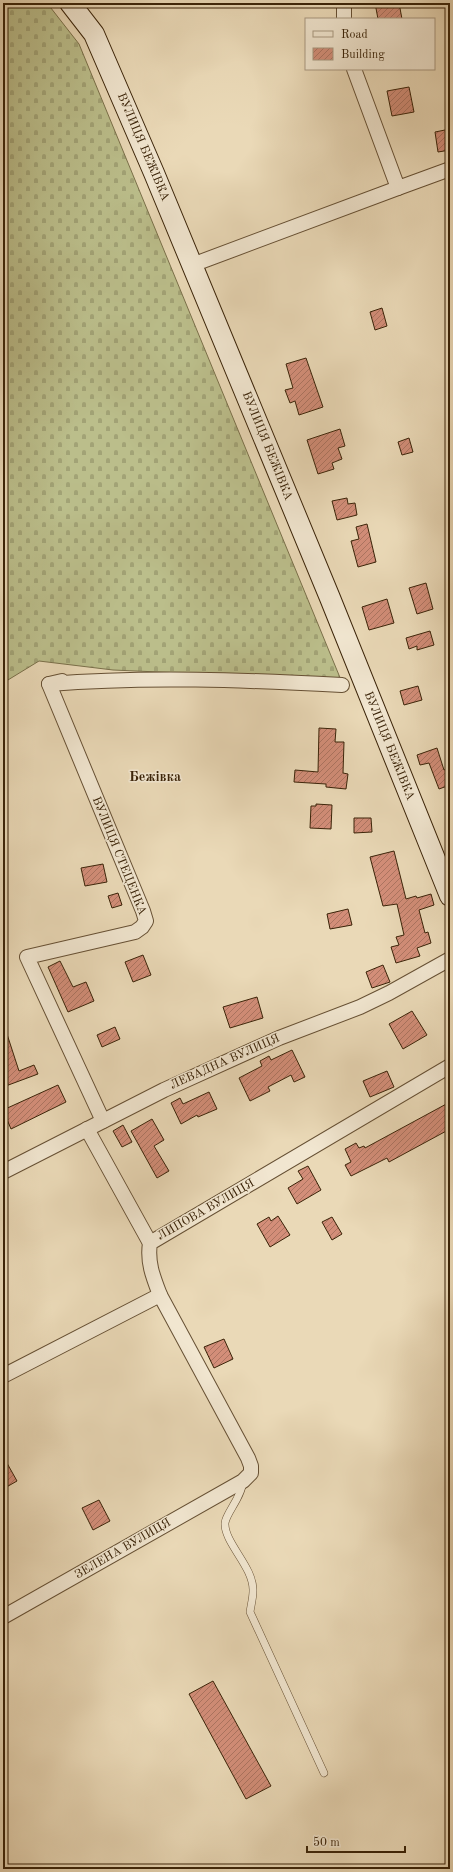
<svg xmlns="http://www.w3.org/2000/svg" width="453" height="1872" font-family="'Old Standard TT',serif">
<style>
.cemetery{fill:url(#cemetery-stones);stroke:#7a704a}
.building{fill:url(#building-hatch);stroke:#3a2308}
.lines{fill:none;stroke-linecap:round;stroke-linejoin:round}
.lane-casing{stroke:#665034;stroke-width:8}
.street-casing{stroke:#665034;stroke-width:16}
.secondary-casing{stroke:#3a2308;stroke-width:22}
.lane{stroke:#f1e6d0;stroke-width:7}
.street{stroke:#f1e6d0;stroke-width:14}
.secondary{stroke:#f1e6d0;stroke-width:20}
.labels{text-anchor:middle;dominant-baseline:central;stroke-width:3;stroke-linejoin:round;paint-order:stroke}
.street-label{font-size:12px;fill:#3a2308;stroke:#f1e6d0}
.quarter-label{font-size:14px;font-weight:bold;fill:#3a2308;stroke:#f1e6d0}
</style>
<defs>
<pattern id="cemetery-stones" width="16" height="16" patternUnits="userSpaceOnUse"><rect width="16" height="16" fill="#bbbe8b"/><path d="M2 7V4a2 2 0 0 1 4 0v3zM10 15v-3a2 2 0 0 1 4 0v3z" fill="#a2a376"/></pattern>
<pattern id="building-hatch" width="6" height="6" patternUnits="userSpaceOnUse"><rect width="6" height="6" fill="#d38e79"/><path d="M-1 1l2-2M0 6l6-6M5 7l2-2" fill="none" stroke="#ac7461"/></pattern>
</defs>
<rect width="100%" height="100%" fill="#ead9b7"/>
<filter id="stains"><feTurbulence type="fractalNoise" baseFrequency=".005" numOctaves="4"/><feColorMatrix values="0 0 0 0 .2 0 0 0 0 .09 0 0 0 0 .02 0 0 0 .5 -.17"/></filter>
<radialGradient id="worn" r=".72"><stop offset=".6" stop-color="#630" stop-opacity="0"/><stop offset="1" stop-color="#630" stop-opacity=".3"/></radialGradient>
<path class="cemetery" d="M3,3H47L79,44L341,680L113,670L39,661L3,683Z"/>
<g class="building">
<path d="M375,3H399L402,19H378Z"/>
<path d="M409,87L414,112L392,116L387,91Z"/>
<path d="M450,129V150L438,152L435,132Z"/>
<path d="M382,308L387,326L375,330L370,312Z"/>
<path d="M306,358L323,407L299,415L295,401L290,403L285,390L293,388L286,364Z"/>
<path d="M340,429L345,446L338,448L342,459L332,463L334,469L318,474L307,440Z"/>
<path d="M409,438L413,452L402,455L398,442Z"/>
<path d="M347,498L348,504L355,503L357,515L337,520L332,501Z"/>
<path d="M367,524L376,562L358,567L351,541L359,539L356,527Z"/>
<path d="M426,583L433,609L417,614L409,588Z"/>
<path d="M387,599L394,623L369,630L362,607Z"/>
<path d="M430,631L434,645L417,650V646L409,649L406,638Z"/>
<path d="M418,686L422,700L404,705L400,691Z"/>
<path d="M319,728L336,729L335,742H344L343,773L348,774L346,789L326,787V784L294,782L295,770L318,772Z"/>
<path d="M437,748L444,770L450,767V785L439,789L429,763L420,765L417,755Z"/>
<path d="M316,804L332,805L331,829L310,828L311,806H316Z"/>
<path d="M354,818H371L372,832L354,833Z"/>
<path d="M394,851L406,899L416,896L417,898L431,894L434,905L419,910L425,933L428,932L431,943L417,948L420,956L396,963L391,947L399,945L396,937L404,935L397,904L383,906L370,857Z"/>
<path d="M103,864L107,882L85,886L81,868Z"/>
<path d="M118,893L122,905L112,908L108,896Z"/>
<path d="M348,909L352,925L330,929L327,914Z"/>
<path d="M143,955L151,975L133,982L125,962Z"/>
<path d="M60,961L73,987L86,982L94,1001L68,1012L48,967Z"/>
<path d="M383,965L390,982L372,988L366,972Z"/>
<path d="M257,997L263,1018L230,1028L223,1007Z"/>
<path d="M412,1011L427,1035L403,1049L389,1024Z"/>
<path d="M115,1027L120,1039L102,1047L97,1035Z"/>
<path d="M3,1028H5L19,1071L34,1065L38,1074L3,1087V1078L6,1077L3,1070Z"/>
<path d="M292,1050L305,1077L294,1082L291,1075L268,1087L270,1091L250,1101L239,1078L262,1066L260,1061L269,1056L271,1060Z"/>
<path d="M387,1071L394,1087L370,1097L363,1081Z"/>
<path d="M58,1085L66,1102L11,1129L3,1110Z"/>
<path d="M209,1092L217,1109L198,1117L197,1115L181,1124L171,1103L180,1098L183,1104Z"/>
<path d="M450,1102V1129L389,1162L387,1158L351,1176L345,1165L351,1162L345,1149L356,1143L359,1148L364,1146L365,1148Z"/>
<path d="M152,1119L164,1140L154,1146L169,1171L157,1178L131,1131Z"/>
<path d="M123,1125L132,1142L122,1147L113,1131Z"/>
<path d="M308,1166L321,1190L297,1204L288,1188L303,1179L298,1171Z"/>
<path d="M278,1216L290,1235L270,1247L257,1224L269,1217L271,1221Z"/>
<path d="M332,1217L342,1234L332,1240L322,1222Z"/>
<path d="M224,1339L233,1359L214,1368L204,1347Z"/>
<path d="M3,1456L17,1481L3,1489Z"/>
<path d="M99,1500L110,1521L93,1530L82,1508Z"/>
<path d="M213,1681L271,1786L246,1799L189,1694Z"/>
</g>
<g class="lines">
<defs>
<path id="lane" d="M243,1481C242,1497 226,1513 225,1523C224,1543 254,1567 253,1591C253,1598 251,1605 250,1612L324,1773"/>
<g id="street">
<path d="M344,3V19"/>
<path d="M354,69L398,188L450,169"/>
<path d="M192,265L398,188"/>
<path d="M62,681L49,684C147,676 245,680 342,685"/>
<path d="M49,684L143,911L146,921L142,927L135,932L27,957L103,1121"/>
<path d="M87,1129L150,1243"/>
<path d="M3,1172L164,1090L279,1038L360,1007L389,993L450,959"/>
<path d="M3,1376L160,1295"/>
<path d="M3,1617L243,1481L251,1473V1466L248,1458L160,1295C153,1277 147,1262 150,1243L450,1066"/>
</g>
<path id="secondary" d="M70,3L94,34L154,173L330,598L450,896"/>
</defs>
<use href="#lane" class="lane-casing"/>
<use href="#street" class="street-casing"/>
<use href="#secondary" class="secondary-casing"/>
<use href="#lane" class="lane"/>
<use href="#street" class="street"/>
<use href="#secondary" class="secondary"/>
</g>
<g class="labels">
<g class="street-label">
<text transform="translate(143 147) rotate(67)">ВУЛИЦЯ БЕЖІВКА</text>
<text transform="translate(267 446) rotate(68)">ВУЛИЦЯ БЕЖІВКА</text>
<text transform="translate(389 746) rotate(68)">ВУЛИЦЯ БЕЖІВКА</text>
<text transform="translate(119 856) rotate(68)">ВУЛИЦЯ СТЕЦЕНКА</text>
<text transform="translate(225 1062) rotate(-24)">ЛЕВАДНА ВУЛИЦЯ</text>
<text transform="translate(206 1210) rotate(-30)">ЛИПОВА ВУЛИЦЯ</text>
<text transform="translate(123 1549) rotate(-30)">ЗЕЛЕНА ВУЛИЦЯ</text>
</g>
<g class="quarter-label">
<text x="155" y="777">Бежівка</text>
</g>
</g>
<rect width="453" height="1872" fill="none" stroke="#ead9b7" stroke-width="16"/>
<rect x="4" y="4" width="445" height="1864" fill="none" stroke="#3a2308" stroke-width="2"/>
<rect x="8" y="8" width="437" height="1856" fill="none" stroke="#3a2308"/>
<rect x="305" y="18" width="130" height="52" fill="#f1e6d0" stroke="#a89880"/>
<rect x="313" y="31" width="20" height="6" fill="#f1e6d0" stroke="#a89880"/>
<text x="341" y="38" font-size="12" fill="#3a2308">Road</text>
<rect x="313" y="48" width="20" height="12" fill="url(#building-hatch)" stroke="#a89880"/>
<text x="341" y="58" font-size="12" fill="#3a2308">Building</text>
<path d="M307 1846v6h98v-6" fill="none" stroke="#3a2308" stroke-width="2"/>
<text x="313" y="1846" font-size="12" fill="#3a2308" stroke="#f1e6d0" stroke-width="3" paint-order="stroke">50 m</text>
<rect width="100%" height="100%" filter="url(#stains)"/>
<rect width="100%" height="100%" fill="url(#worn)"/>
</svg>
